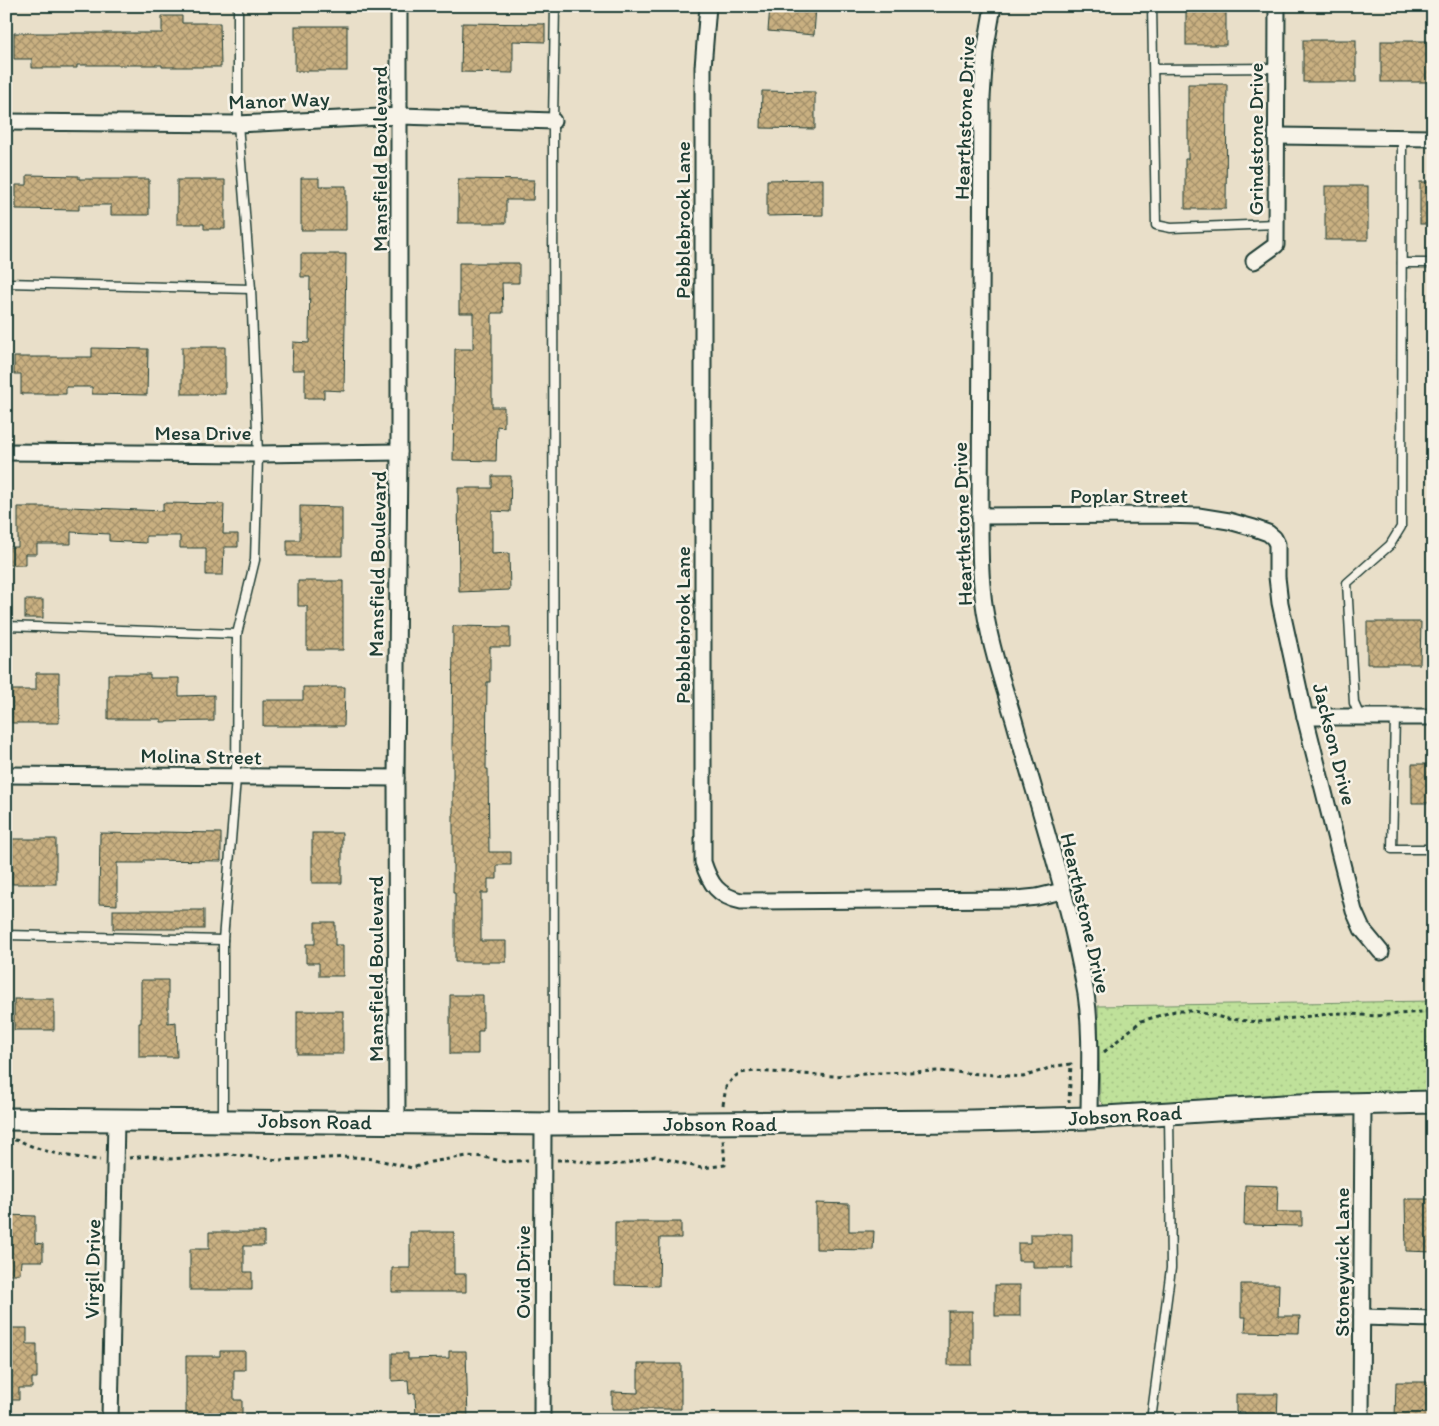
<svg xmlns="http://www.w3.org/2000/svg" width="1439" height="1426" font-family="Itim,sans-serif">
<style>
.park{fill:url(#park-dots);stroke:#6f8f67}
.building{fill:url(#building-cross-hatch);stroke:#1f3d34}
.lines{fill:none;stroke-linecap:round;stroke-linejoin:round}
.lane-casing{stroke:#1f3d34;stroke-width:11}
.street-casing{stroke:#1f3d34;stroke-width:19}
.secondary-casing{stroke:#1f3d34;stroke-width:25}
.path{stroke:#1f3d34;stroke-width:3;stroke-dasharray:4 4;stroke-linecap:butt}
.lane{stroke:#f7f3e8;stroke-width:8}
.street{stroke:#f7f3e8;stroke-width:15}
.secondary{stroke:#f7f3e8;stroke-width:21}
.labels{text-anchor:middle;dominant-baseline:central;stroke-width:5;stroke-linejoin:round;paint-order:stroke}
.street-label{font-size:21px;fill:#1f3d34;stroke:#f7f3e8}
</style>
<defs>
<pattern id="park-dots" width="8" height="8" patternUnits="userSpaceOnUse" patternTransform="scale(1.25)"><rect width="8" height="8" fill="#bfe19a"/><path d="M2 2h.1M6 6h.1" fill="none" stroke="#a4c285" stroke-width="1.8" stroke-linecap="round"/></pattern>
<pattern id="building-cross-hatch" width="8" height="8" patternUnits="userSpaceOnUse" patternTransform="scale(1.25)"><rect width="8" height="8" fill="#c9b081"/><path d="M0 0l8 8M0 8l8-8" fill="none" stroke="#a3906a"/></pattern>
</defs>
<rect width="100%" height="100%" fill="#e9dfc9"/>
<filter id="ink" filterUnits="userSpaceOnUse"><feTurbulence type="fractalNoise" baseFrequency=".02" numOctaves="2"/><feDisplacementMap in="SourceGraphic" scale="10" xChannelSelector="R" yChannelSelector="G"/><feConvolveMatrix kernelMatrix="1 2 1 2 8 2 1 2 1" color-interpolation-filters="sRGB"/></filter>
<g filter="url(#ink)">
<path class="park" d="M1433,1001V1099L1108,1109L1100,1101L1098,1006Z"/>
<g class="building">
<path d="M770,6H816L814,35L768,31Z"/>
<rect x="1186" y="6" width="40" height="39"/>
<path d="M162,16H182V23H220L221,67H162V65H77V68H32V59H14V33H162Z"/>
<path d="M462,23L545,24V42L513,41V73L461,72Z"/>
<rect x="295" y="26" width="52" height="45"/>
<rect x="1303" y="40" width="53" height="42"/>
<rect x="1381" y="41" width="52" height="41"/>
<path d="M1188,84H1227L1226,209H1185V159H1188Z"/>
<path d="M762,91L815,92V129L761,128Z"/>
<path d="M27,175L79,176V179H149V215H111V205H79V210L16,209V185H27Z"/>
<path d="M301,178H319V186H346V230H301Z"/>
<path d="M458,179L534,180L533,200H506V223H458Z"/>
<path d="M823,179V215L767,216V180Z"/>
<path d="M177,180H225V229H204V224H177Z"/>
<rect x="1420" y="182" width="13" height="42"/>
<rect x="1325" y="186" width="43" height="54"/>
<path d="M301,254H346L344,391L324,390V398H305V370H292L293,342L309,343L310,277H301Z"/>
<path d="M459,263H519V283H502L503,313H492V407H504V427L497,426L496,461L453,460L455,349H473V313H459Z"/>
<rect x="182" y="347" width="43" height="47"/>
<path d="M92,348L148,349L147,395L92,394V387H66V394H21V374H14V357H92Z"/>
<path d="M492,476H511L510,512L492,511V554L509,553L510,590L459,592L458,488H492Z"/>
<path d="M163,503L224,504L223,534H238V547H224L223,575H206V548H180V536H146V543L109,541V534L71,532V544H37V554H25V565H9V547H18V507H70L163,511Z"/>
<path d="M300,506L342,507V556H287V540H300Z"/>
<path d="M298,581H343V650H307V606H298Z"/>
<rect x="25" y="600" width="18" height="18"/>
<path d="M1367,622H1421L1420,664H1367Z"/>
<path d="M453,626L510,627V647H490V682H487L486,769H488L489,852H511V865H497V879H488V893H481V941H506V962H455V893H453V750H452Z"/>
<path d="M36,673H59V723H12V690H36Z"/>
<path d="M108,674H150V678H179V696L214,695V721L161,722V719H108Z"/>
<path d="M303,687H345L344,726H263V700H303Z"/>
<rect x="1412" y="764" width="21" height="39"/>
<path d="M159,832L221,833V861L144,860V863H117V905L99,904L100,833L159,834Z"/>
<rect x="312" y="833" width="30" height="50"/>
<rect x="12" y="839" width="44" height="45"/>
<rect x="113" y="910" width="91" height="19"/>
<path d="M315,922H335V945H343V976H319V963H306V944H315Z"/>
<path d="M141,980H168V1023L176,1022L177,1057H139V1023H141Z"/>
<path d="M450,995H483V1031H478V1054H450Z"/>
<rect x="14" y="999" width="40" height="31"/>
<rect x="297" y="1011" width="46" height="43"/>
<path d="M1245,1185L1278,1186L1277,1212H1302V1226L1244,1225Z"/>
<path d="M1405,1199H1433V1252L1406,1251Z"/>
<path d="M816,1203L849,1204V1231H874L873,1250L816,1249Z"/>
<path d="M6,1215L35,1216V1243L43,1244V1261H21L20,1274H6Z"/>
<path d="M615,1222H681V1238H660L659,1286L615,1285Z"/>
<path d="M209,1232H264V1246H244V1272H252V1290H190V1249H209Z"/>
<path d="M410,1232H454V1274H466V1292H392V1268H410Z"/>
<path d="M1030,1234H1072V1268H1033V1261H1018V1243H1030Z"/>
<path d="M1241,1284H1279L1278,1316H1300L1299,1333L1245,1332L1246,1317H1241Z"/>
<rect x="995" y="1285" width="25" height="31"/>
<rect x="948" y="1311" width="24" height="54"/>
<path d="M6,1328H27V1344H37V1378H32V1388H19V1400H6Z"/>
<path d="M220,1351H245V1370H234V1400H242V1420H228V1416H186V1356H220Z"/>
<path d="M449,1351H466L468,1420H416L415,1393L409,1394L408,1380L392,1381V1353H408V1359L449,1358Z"/>
<path d="M638,1364H681V1409H612V1392L638,1393Z"/>
<path d="M1396,1382H1433V1418H1395Z"/>
<path d="M1236,1394H1278L1277,1420H1245V1412H1236Z"/>
</g>
<g class="lines">
<defs>
<g id="lane">
<path d="M1152,6L1156,225L1171,228L1276,224"/>
<path d="M1154,69L1277,68"/>
<path d="M1402,263H1433"/>
<path d="M6,283L251,289"/>
<path d="M6,626L237,634"/>
<path d="M1360,717L1354,703L1347,583L1390,545L1401,527L1402,138"/>
<path d="M1395,717L1392,849H1433"/>
<path d="M6,935L223,940"/>
<path d="M223,1118V940L236,778L237,634L255,560L258,454L251,289L238,124V6"/>
<path d="M554,1122L553,121L555,6"/>
<path d="M1151,1420L1171,1268L1169,1115"/>
</g>
<g id="street">
<path d="M708,6L703,67V862C710,884 718,896 741,901L1017,899L1037,897L1062,891"/>
<path d="M993,6L985,52L982,98L980,516C980,548 980,579 985,611C991,648 1003,684 1014,720C1039,810 1070,901 1086,994C1092,1034 1089,1077 1089,1118"/>
<path d="M6,122L238,124L401,116L553,121"/>
<path d="M1277,136L1433,138"/>
<path d="M1254,261L1276,245L1277,6"/>
<path d="M6,452L258,454L399,452"/>
<path d="M980,516L1163,515L1198,516L1229,521L1254,528L1268,533L1274,538L1277,544V577L1280,603L1305,717L1354,911L1362,929L1381,952"/>
<path d="M1305,717H1433"/>
<path d="M6,775L396,778"/>
<path d="M397,1122L396,778L399,452V6"/>
<path d="M1362,1317L1433,1319"/>
<path d="M110,1420L116,1120"/>
<path d="M542,1420L543,1124"/>
<path d="M1361,1420L1363,1104"/>
</g>
<path id="secondary" d="M6,1119L554,1124L970,1121L1089,1118L1299,1105L1433,1102"/>
</defs>
<use href="#lane" class="lane-casing"/>
<use href="#street" class="street-casing"/>
<use href="#secondary" class="secondary-casing"/>
<g class="path">
<path d="M1104,1052L1141,1021L1175,1011H1194L1228,1019L1259,1022L1337,1013L1376,1016L1433,1011"/>
<path d="M723,1105L726,1087L733,1078L740,1073L755,1071L835,1076L879,1073L938,1071L1023,1077L1055,1066L1071,1064L1069,1102"/>
<path d="M6,1140C22,1139 24,1144 37,1148C57,1155 79,1158 100,1160"/>
<path d="M129,1158L149,1156L171,1159L230,1154L278,1160L352,1157L374,1159L412,1168L431,1162L467,1156L484,1157L506,1162L528,1160"/>
<path d="M557,1160H571L596,1165L624,1164L655,1156L701,1168L725,1165L723,1139"/>
</g>
<use href="#lane" class="lane"/>
<use href="#street" class="street"/>
<use href="#secondary" class="secondary"/>
</g>
</g>
<g class="labels">
<g class="street-label">
<text transform="translate(279 100) rotate(-2)">Manor Way</text>
<text transform="translate(964 118) rotate(-88)">Hearthstone Drive</text>
<text transform="translate(1255 139) rotate(-90)">Grindstone Drive</text>
<text transform="translate(379 159) rotate(-90)">Mansfield Boulevard</text>
<text transform="translate(682 220) rotate(-90)">Pebblebrook Lane</text>
<text x="203" y="432">Mesa Drive</text>
<text x="1129" y="495">Poplar Street</text>
<text transform="translate(962 524) rotate(-92)">Hearthstone Drive</text>
<text transform="translate(377 564) rotate(-89)">Mansfield Boulevard</text>
<text transform="translate(682 625) rotate(-90)">Pebblebrook Lane</text>
<text transform="translate(1335 744) rotate(76)">Jackson Drive</text>
<text transform="translate(201 756) rotate(1)">Molina Street</text>
<text transform="translate(1086 913) rotate(77)">Hearthstone Drive</text>
<text transform="translate(375 969) rotate(-90)">Mansfield Boulevard</text>
<text transform="translate(1125 1115) rotate(-3)">Jobson Road</text>
<text transform="translate(315 1121) rotate(1)">Jobson Road</text>
<text x="720" y="1123">Jobson Road</text>
<text transform="translate(1341 1262) rotate(-90)">Stoneywick Lane</text>
<text transform="translate(92 1269) rotate(-89)">Virgil Drive</text>
<text transform="translate(522 1272) rotate(-90)">Ovid Drive</text>
</g>
</g>
<rect width="1439" height="1426" fill="none" stroke="#f7f3e8" stroke-width="25"/>
<rect x="12" y="12" width="1414" height="1401" fill="none" stroke="#1f3d34" stroke-width="2" filter="url(#ink)"/>
</svg>
